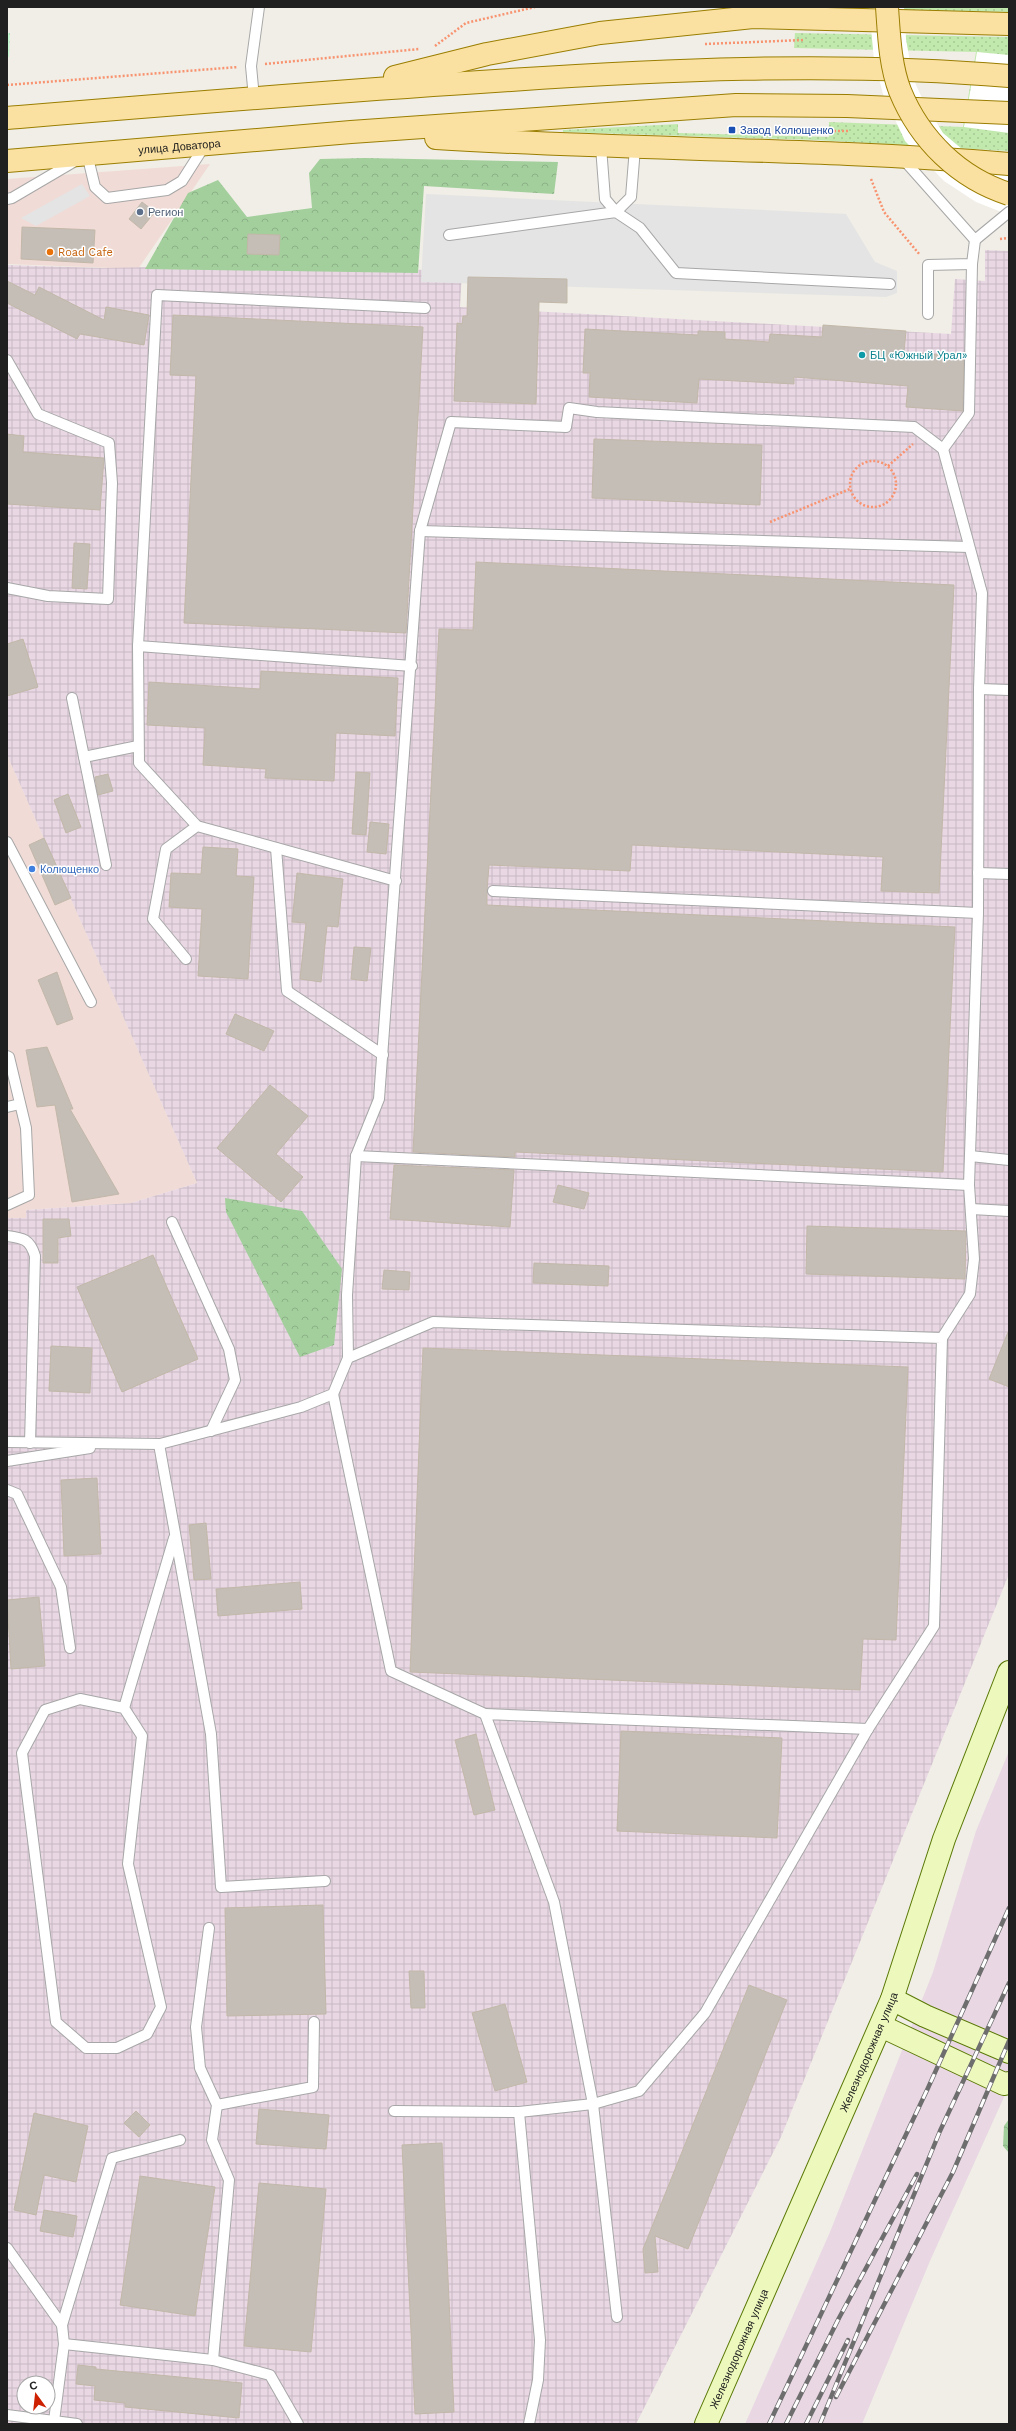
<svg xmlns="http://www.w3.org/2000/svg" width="1016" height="2431" font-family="'Work Sans',sans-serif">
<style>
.commercial{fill:#f1dbd6}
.industrial{fill:url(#industrial-grid);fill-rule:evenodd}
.railway{fill:#e9d8e4}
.grass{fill:url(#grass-dots)}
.forest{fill:url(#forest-crowns)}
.park{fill:url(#park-dots)}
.parking{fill:#e4e4e4}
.pier{fill:#fff}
.building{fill:#c5beb6;stroke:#c2b8a9}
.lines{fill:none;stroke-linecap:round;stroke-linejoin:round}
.lane-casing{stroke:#a7a7a7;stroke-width:12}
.secondary-casing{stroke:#5a7806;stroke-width:24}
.primary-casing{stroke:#9a7e02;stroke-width:24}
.path{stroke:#f8926f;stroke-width:2.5;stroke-dasharray:2 2;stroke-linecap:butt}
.lane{stroke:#fff;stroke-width:10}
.secondary{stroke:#edf9bc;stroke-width:22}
.primary{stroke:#fbe1a1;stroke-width:22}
.rail-casing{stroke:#6e6e6e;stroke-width:4.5}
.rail{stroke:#fff;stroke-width:3;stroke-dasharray:9;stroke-linecap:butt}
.primary-bridge-casing{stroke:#9a7e02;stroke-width:24;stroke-linecap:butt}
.primary-bridge{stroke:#fbe1a1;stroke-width:22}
.transit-dot{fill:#1a4fb4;stroke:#fff;stroke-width:1.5}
.service-dot{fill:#5c6f8a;stroke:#fff;stroke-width:1.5}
.food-dot{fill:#e8710a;stroke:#fff;stroke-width:1.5}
.culture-dot{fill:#0f9aa8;stroke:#fff;stroke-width:1.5}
.shop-dot{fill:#3f7fe0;stroke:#fff;stroke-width:1.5}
.labels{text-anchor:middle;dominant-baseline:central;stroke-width:3;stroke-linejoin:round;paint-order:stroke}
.transit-label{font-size:11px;fill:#164399;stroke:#fff;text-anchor:start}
.street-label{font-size:11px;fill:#202020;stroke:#fff}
.service-label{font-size:11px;fill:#4e5e75;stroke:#fff;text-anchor:start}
.food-label{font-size:11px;fill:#c56008;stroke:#fff;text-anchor:start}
.culture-label{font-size:11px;fill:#0d838f;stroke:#fff;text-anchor:start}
.shop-label{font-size:11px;fill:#366cbe;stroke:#fff;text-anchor:start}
</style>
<defs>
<pattern id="industrial-grid" width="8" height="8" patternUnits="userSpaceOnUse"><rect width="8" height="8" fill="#e9d8e4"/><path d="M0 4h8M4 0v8" fill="none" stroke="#c8b9c3"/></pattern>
<pattern id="grass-dots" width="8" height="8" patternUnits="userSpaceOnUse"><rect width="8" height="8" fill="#c2e9ad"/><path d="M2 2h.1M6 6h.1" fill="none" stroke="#a6c895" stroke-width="1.8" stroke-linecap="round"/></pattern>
<pattern id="forest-crowns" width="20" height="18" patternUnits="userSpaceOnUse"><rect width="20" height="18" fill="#a3cf9c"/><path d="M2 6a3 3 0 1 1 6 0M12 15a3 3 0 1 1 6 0" fill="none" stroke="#8cb186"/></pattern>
<pattern id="park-dots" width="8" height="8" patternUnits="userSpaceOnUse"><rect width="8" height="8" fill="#c5f9d1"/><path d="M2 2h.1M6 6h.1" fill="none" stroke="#a9d5b3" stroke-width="1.8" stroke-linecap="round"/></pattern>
</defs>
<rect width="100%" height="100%" fill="#f0eee6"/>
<g class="commercial">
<path d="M210,164L138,269L7,264V179Z"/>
<path d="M7,755L115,998L197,1183L131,1203L26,1210V1218H7Z"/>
</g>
<path class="industrial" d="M985,250L1009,251V1574L781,2137L636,2424H7V1218H26V1210L131,1203L197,1183L7,755V265L103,268L242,265L462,271L460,307L951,334L955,279L985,281ZM24,2383H48V2407H24Z"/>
<path class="railway" d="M1009,1751V2086L930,2261L862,2424H745L830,2232L933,1972L976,1831Z"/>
<g class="grass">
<path d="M1009,7V12L815,8L816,7Z"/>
<path d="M795,33L1009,37V151L815,140L563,132V130L678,124V133L829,137V122L963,127L976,52L794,48Z"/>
</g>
<g class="forest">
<path d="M365,158L558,162L554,194L424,186L418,273L145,269L188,193L218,180L247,217L312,208L309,173L320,159Z"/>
<path d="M225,1198L302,1211L342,1269L334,1345L300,1357L226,1212Z"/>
<path d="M1009,2119V2153L1003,2146L1004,2126Z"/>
</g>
<path class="park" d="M7,33H10L9,57L7,56Z"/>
<g class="parking">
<path d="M82,184L90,196L36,226L21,218Z"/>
<path d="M426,194L846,214L875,262L897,271V293L886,297L421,282Z"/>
</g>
<g class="pier">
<path d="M869,7H904L906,39L910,62L916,85L924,102L943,133L969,155L996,172L1009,176V215L976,202L944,181L905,141L883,94L874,60Z"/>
<path d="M977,52L1009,55V133L964,127Z"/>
</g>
<g class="building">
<path d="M142,202L155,212L141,229L129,219Z"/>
<path d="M22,227L95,230L93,263L21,259Z"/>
<path d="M248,234L280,235L279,255L247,254Z"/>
<path d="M468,277L567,279V303L539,302L536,404L454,401L457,323L462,324L463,316H467Z"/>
<path d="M7,281L35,295L39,287L104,320L106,307L149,315L144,345L80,334L77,339L7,303Z"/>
<path d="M173,315L423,327L406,633L184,623L196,376L170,375Z"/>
<path d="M823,325L906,331L904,352L964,356L963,411L906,407L908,386L794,377V384L699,379L697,403L589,397L590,373H583L585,329L698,335V331L725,332V339L769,342L770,334L822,337Z"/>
<path d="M7,434L24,436L23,452L104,458L100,510L7,504Z"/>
<path d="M594,439L762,445L760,505L592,498Z"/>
<path d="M74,543L90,544L87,589L72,588Z"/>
<path d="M476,562L954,585L939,893L881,891L883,857L632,845L630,871L489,865L487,891V905L955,927L943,1172L515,1152V1157L413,1152L439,629L473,630Z"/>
<path d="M23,639L38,687L7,696V644Z"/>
<path d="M261,671L398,678L395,736L336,733L334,781L265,778L266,769L203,765L205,728L147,725L149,682L260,689Z"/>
<path d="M356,772L370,773L366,835L352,834Z"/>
<path d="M108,774L113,791L98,795L95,777Z"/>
<path d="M68,794L81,827L66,833L54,800Z"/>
<path d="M370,822L389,824L386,854L367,852Z"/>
<path d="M44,838L71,898L55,905L29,845Z"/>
<path d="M203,847L238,849L236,876L254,877L248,979L198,976L202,909L169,907L171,873L201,874Z"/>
<path d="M297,873L343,879L338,927L327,926L321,982L300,979L306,923L292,922Z"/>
<path d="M354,947L371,948L367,981L351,979Z"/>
<path d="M57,972L73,1019L57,1025L38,980Z"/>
<path d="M235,1014L274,1031L264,1051L226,1034Z"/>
<path d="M47,1047L73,1109H70L119,1194L72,1202L55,1105L37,1107L26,1050Z"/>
<path d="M270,1085L308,1116L276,1154L303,1177L281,1202L217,1148Z"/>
<path d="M394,1165L514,1170L510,1227L390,1219Z"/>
<path d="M558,1185L589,1193L584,1209L553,1202Z"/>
<path d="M43,1219H69L71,1236L58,1238V1263H43Z"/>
<path d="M807,1226L966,1231L965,1279L806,1274Z"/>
<path d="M153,1255L198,1359L122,1392L77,1287Z"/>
<path d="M534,1263L609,1266L608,1286L533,1283Z"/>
<path d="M384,1270L410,1272L409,1290L382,1289Z"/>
<path d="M1008,1332H1009V1387L989,1379Z"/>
<path d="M51,1346L92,1348L90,1393L49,1391Z"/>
<path d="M423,1348L908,1367L896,1640L863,1639L860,1690L410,1672Z"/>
<path d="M97,1478L101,1554L64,1556L61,1480Z"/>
<path d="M206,1523L211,1579L194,1580L189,1525Z"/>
<path d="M300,1582L302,1609L218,1616L216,1589Z"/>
<path d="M39,1597L45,1666L11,1669L7,1600Z"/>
<path d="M621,1731L782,1738L777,1838L617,1831Z"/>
<path d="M476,1734L495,1810L474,1815L455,1740Z"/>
<path d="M323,1905L326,2014L227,2016L225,1908Z"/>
<path d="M409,1971H424L425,2008H411Z"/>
<path d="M749,1985L787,2000L688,2249L655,2236L658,2272L645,2273L643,2249Z"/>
<path d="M505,2004L527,2082L495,2091L472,2013Z"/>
<path d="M259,2109L329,2115L326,2149L256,2144Z"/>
<path d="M136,2111L150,2125L139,2137L124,2123Z"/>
<path d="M34,2113L88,2126L76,2182L44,2175L36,2215L14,2210Z"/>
<path d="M442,2143L454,2412L415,2414L402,2145Z"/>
<path d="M140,2176L215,2187L195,2316L120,2305Z"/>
<path d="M259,2183L326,2189L311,2352L244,2346Z"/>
<path d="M44,2210L77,2216L73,2237L40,2231Z"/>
<path d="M78,2365L96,2367V2369L242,2383L239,2418L125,2407V2403L94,2400L95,2386L76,2384Z"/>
</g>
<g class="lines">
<defs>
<g id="lane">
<path d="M254,98L251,66L259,7"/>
<path d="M601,147L605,199L616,212L631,197L635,148"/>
<path d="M903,159L975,240L1009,212"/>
<path d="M7,199L12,198L87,154L95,187L107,198L167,190L182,181L205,145"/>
<path d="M449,235L616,212L640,228L676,273L890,284"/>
<path d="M928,314V265L972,264L975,240"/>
<path d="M7,360L38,414L109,443L112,483L108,599L48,596L7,588"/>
<path d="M943,449L969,413L972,264"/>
<path d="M420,531L969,547"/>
<path d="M138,646L412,666"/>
<path d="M979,689L1009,690"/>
<path d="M72,698L106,865"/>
<path d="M84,757L138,746"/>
<path d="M7,842L91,1002"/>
<path d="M276,848L287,991L383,1055"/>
<path d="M978,873L1009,874"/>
<path d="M396,881L197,826L139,763L138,646L157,295L425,308"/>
<path d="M493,891L978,913"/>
<path d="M186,959L153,919L166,849L197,826"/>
<path d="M7,1056L9,1057L26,1128L29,1195L7,1205"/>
<path d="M7,1107L20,1104"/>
<path d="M356,1156L969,1185"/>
<path d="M970,1156L1009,1160"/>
<path d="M971,1209L1009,1211"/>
<path d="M172,1222L229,1349L235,1380L211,1431"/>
<path d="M7,1236C23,1238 30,1239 35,1256L30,1443"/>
<path d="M348,1358L347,1295L356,1156L379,1099L420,531L451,422L566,427L569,408L597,412L914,427L943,449L982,593L979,689L978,913L969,1185L974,1259L970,1294L942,1338"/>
<path d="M333,1394L391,1671L485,1714"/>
<path d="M7,1442L160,1444L301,1407L333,1394L348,1358L433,1322L942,1338L934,1626L868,1729L705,2013L639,2091L593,2104L519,2112L394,2111"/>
<path d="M159,1444L211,1734L221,1887L325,1881"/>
<path d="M7,1461L90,1448"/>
<path d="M7,1490L17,1494L61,1587L70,1648"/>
<path d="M124,1708L80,1699L45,1710L22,1753L56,2022L86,2048H117L147,2034L161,2007L128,1864L142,1736L124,1708L174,1538"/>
<path d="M209,1928L196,2027L200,2068L217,2105L212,2140L229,2180L213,2360"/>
<path d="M217,2105L313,2087L314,2022"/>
<path d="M519,2112L540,2340L538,2380L529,2424"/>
<path d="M7,2248L62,2325"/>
<path d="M617,2317L593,2104L554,1902L485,1714L868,1729"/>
<path d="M64,2344L213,2360L270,2375L298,2424"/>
<path d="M7,2415L54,2421"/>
<path d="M77,2424L54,2421L64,2344L62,2325L112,2158L180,2140"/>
</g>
<g id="secondary">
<path d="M892,1999L925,2016L1009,2052"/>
<path d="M881,2026L1004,2084L1009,2083"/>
<path id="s1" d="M706,2424L892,1999L944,1839L1009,1672"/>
</g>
<g id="primary">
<path d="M395,77L487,54L600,33L753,17L1009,24"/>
<path d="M7,118C165,105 322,92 480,82C656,70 833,61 1009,76"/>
<path d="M436,138C627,150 819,148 1009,164"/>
<path id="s2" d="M7,161L351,132L736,105L847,106L1009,113"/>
</g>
</defs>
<use href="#lane" class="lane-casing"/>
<use href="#secondary" class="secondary-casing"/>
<use href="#primary" class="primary-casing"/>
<g class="path">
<path d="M705,44L804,40"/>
<path d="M435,46L466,23L535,7"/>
<path d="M265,64L419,49"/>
<path d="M7,85L238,67"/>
<path d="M806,131H848"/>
<path d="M871,179L884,212L920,255"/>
<path d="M1000,239L1009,238"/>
<circle cx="873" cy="484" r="23"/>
<path d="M888,466L913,444"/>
<path d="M770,522L850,489"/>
</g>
<use href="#lane" class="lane"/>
<use href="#secondary" class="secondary"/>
<use href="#primary" class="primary"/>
<defs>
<g id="rail">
<path d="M836,2397L953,2172L1009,2041"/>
<path d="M769,2424L928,2088L1009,1908"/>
<path d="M786,2424L839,2318L917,2174"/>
<path d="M806,2424L848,2340"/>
<path d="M820,2424L940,2131L1009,1983"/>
</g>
</defs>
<use href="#rail" class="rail-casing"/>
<use href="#rail" class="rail"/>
<defs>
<path id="primary-bridge" d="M887,7C889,35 890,65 900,91C920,140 959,178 1009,194"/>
</defs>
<use href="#primary-bridge" class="primary-bridge-casing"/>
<use href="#primary-bridge" class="primary-bridge"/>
</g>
<rect class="transit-dot" x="728" y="126" width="8" height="8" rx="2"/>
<circle class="service-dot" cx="140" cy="212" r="4"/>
<circle class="food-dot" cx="50" cy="252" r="4"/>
<circle class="culture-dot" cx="862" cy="355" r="4"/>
<circle class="shop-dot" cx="32" cy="869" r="4"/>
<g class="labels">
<g class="transit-label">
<text x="740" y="130">Завод Колющенко</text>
</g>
<g class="street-label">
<text stroke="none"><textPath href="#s2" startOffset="173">улица Доватора</textPath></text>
<text stroke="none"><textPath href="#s1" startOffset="406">Железнодорожная улица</textPath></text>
<text stroke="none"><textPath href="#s1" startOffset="82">Железнодорожная улица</textPath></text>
</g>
<g class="service-label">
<text x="148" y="212">Регион</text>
</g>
<g class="food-label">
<text x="58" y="252">Road Cafe</text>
</g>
<g class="culture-label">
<text x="870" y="355">БЦ «Южный Урал»</text>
</g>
<g class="shop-label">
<text x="40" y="869">Колющенко</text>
</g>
</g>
<rect width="1016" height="2431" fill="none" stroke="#202020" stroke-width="16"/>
<g transform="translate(36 2395) rotate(345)"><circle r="19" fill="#ffffff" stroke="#a6a6a6"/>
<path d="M0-3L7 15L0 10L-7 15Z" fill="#cd2102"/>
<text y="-6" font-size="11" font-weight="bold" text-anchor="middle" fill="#202020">С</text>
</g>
</svg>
